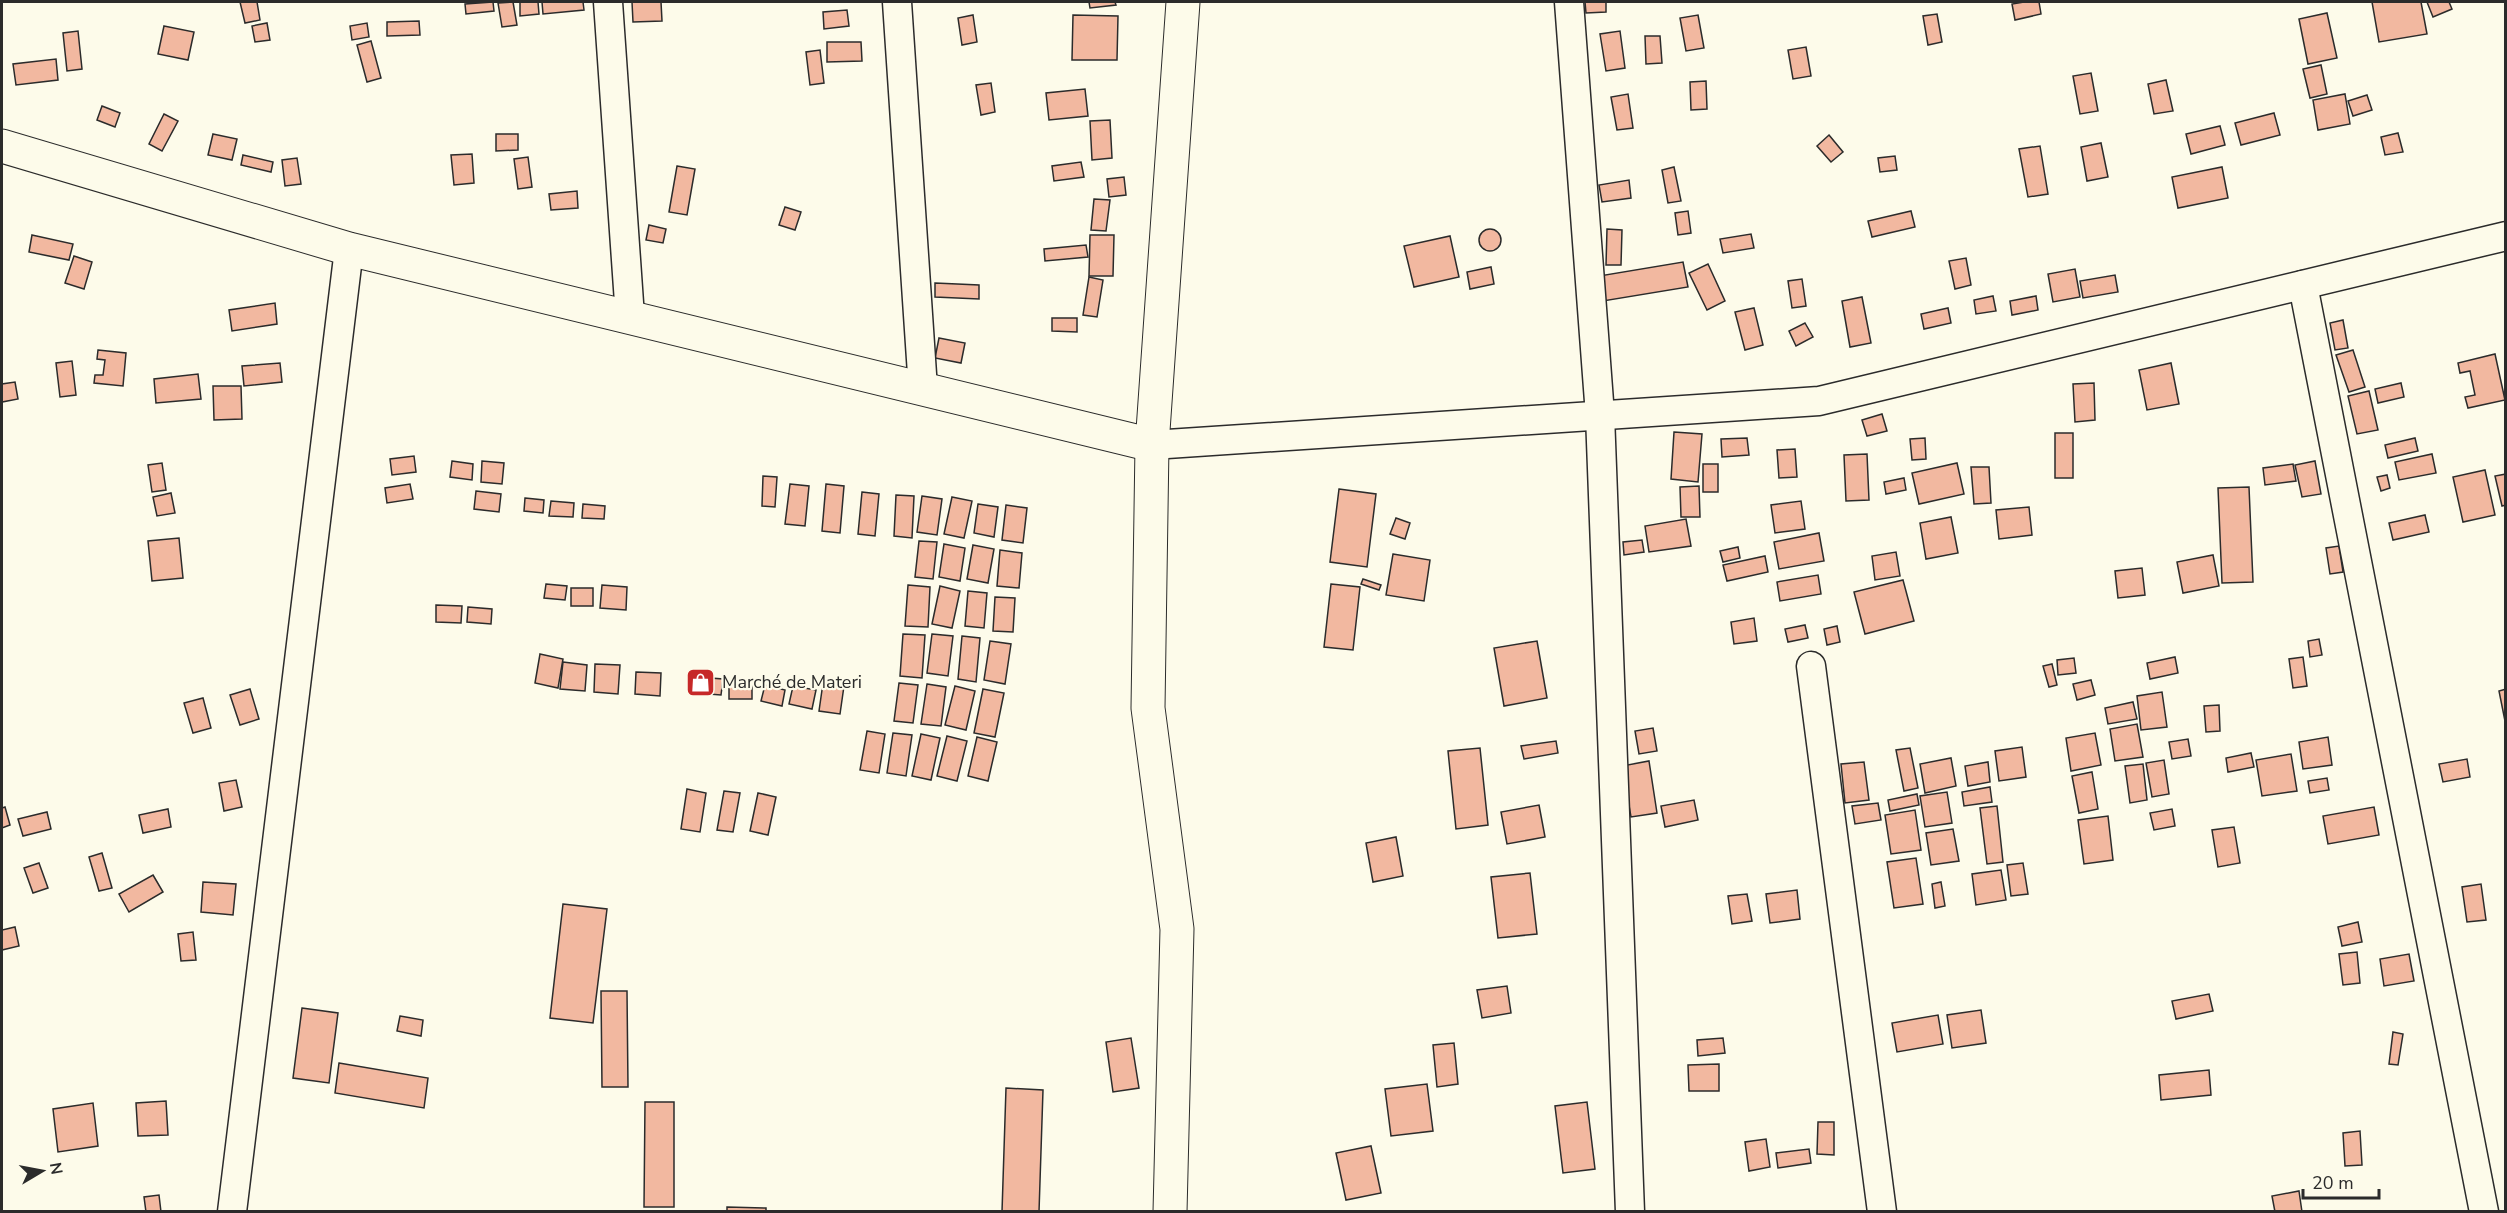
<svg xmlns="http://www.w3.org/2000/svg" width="2507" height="1213" font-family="'Nunito Sans',sans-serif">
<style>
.building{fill:#f2b8a0;stroke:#2b2b2b;stroke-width:1.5}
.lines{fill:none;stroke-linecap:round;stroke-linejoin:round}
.minor-casing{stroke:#2b2b2b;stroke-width:31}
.major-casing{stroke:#2b2b2b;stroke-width:35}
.minor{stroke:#fdfbea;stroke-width:28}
.major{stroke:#fdfbea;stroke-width:33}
.labels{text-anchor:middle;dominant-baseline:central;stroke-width:4.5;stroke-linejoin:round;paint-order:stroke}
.poi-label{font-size:18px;fill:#2b2b2b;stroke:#fdfbea;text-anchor:start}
</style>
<rect width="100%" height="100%" fill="#fdfbea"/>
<g class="building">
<path d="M240,2H257L260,20L245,23Z"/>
<path d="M493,2L494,11L466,14L465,4Z"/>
<path d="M513,2L517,25L502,27L498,3Z"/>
<path d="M520,2H538L539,14L520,16Z"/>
<path d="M542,2H583L584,10L543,14Z"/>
<path d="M632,2H661L662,21L633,22Z"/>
<path d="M1089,2H1115L1116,5L1090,8Z"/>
<path d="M1585,2H1606V12L1586,13Z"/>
<path d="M2024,2H2039L2041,14L2015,20L2012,4Z"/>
<path d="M2372,2H2421L2427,34L2379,42Z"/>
<path d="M2427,2H2449L2452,9L2433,17Z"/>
<path d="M847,10L849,26L824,29L823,12Z"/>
<path d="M2327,13L2337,58L2308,64L2299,19Z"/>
<path d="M1937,14L1942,42L1928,45L1923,16Z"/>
<path d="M973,15L977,42L962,45L958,18Z"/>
<path d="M1073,15L1118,16L1117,60H1072Z"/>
<path d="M1698,15L1704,48L1686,51L1680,18Z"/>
<path d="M419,21L420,35L387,36V22Z"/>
<path d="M267,23L270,40L255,42L252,26Z"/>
<path d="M367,23L369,37L352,40L350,26Z"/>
<path d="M164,26L194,32L188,60L158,54Z"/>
<path d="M78,31L82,69L67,71L63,33Z"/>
<path d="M1620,31L1625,68L1606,71L1600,34Z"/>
<path d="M1645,36H1660L1662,63L1646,64Z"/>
<path d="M371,41L381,78L367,82L357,45Z"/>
<path d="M827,42H861L862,61L827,62Z"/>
<path d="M1806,47L1811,76L1793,79L1788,50Z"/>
<path d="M820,50L824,83L810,85L806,52Z"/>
<path d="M56,59L58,80L16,85L13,64Z"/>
<path d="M2321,65L2327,94L2310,98L2303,69Z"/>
<path d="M2091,73L2098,111L2080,114L2073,76Z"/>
<path d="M2166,80L2173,111L2154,114L2148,84Z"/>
<path d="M1706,81L1707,109L1691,110L1690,82Z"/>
<path d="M991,83L995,112L981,115L976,85Z"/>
<path d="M1085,89L1088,116L1049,120L1046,93Z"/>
<path d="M1628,94L1633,128L1617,130L1611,97Z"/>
<path d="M2345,94L2350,124L2318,130L2313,100Z"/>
<path d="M2367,95L2372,110L2353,116L2348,101Z"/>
<path d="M102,106L120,113L115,127L97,120Z"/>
<path d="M2274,113L2280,135L2241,145L2235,123Z"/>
<path d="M164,114L178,121L162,151L149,144Z"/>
<path d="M1110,120L1112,158L1092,160L1090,121Z"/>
<path d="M2220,126L2225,145L2191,154L2186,134Z"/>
<path d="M2398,133L2403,152L2385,155L2381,137Z"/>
<path d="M213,134L237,139L232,160L208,155Z"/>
<path d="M496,134H518V150L496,151Z"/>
<path d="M1829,135L1843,152L1831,162L1817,146Z"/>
<path d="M2101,143L2108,177L2087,181L2081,147Z"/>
<path d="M2040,146L2048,194L2028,197L2019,149Z"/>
<path d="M472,154L474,183L454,185L451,155Z"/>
<path d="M243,155L273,162L271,172L241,165Z"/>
<path d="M1895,156L1897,170L1880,172L1878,158Z"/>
<path d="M528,157L532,187L518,189L514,159Z"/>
<path d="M297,158L301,184L285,186L282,160Z"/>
<path d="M1081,162L1084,177L1054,181L1052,166Z"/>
<path d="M677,166L695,169L687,215L669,212Z"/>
<path d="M1674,167L1681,201L1668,203L1662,170Z"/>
<path d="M2222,167L2228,198L2178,208L2172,177Z"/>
<path d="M1124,177L1126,195L1109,197L1107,179Z"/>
<path d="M1629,180L1631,198L1602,202L1599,185Z"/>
<path d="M577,191L578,208L551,210L549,194Z"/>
<path d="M1094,199L1110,200L1106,231L1091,230Z"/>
<path d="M785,207L801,212L795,230L779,225Z"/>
<path d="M1688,211L1691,233L1678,235L1675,213Z"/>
<path d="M1911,211L1915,227L1872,237L1868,221Z"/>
<path d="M649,225L666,229L663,243L646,240Z"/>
<circle cx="1490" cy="240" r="11"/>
<path d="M1607,229L1622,230L1621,265H1606Z"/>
<path d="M1751,234L1754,248L1723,253L1720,239Z"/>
<path d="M32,235L73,244L69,260L29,252Z"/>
<path d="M1090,235H1114L1113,276H1089Z"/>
<path d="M1450,236L1459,277L1414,287L1404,246Z"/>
<path d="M1086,245L1088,257L1045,261L1044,249Z"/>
<path d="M74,256L92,262L84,289L65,283Z"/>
<path d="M1966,258L1971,285L1955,289L1949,261Z"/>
<path d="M1683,262L1688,287L1603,301L1599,276Z"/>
<path d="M1708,264L1725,301L1707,310L1689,273Z"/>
<path d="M1491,267L1494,284L1470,289L1467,272Z"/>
<path d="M2075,269L2080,297L2053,302L2048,274Z"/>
<path d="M2115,275L2118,292L2083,298L2080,281Z"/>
<path d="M1089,277L1103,280L1097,317L1083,315Z"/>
<path d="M1802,279L1806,306L1792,308L1788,281Z"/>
<path d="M935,283L979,285V299L935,297Z"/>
<path d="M1993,296L1996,311L1976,314L1974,300Z"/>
<path d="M2036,296L2038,310L2012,315L2010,301Z"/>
<path d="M1862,297L1871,343L1850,347L1842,301Z"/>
<path d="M275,303L277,324L232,331L229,310Z"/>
<path d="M1754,308L1763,345L1745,350L1735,312Z"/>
<path d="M1948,308L1951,323L1924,329L1921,314Z"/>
<path d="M1052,318H1077V332L1052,331Z"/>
<path d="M2343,320L2348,348L2335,350L2330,323Z"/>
<path d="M1805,323L1813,337L1796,346L1789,331Z"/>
<path d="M939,338L965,343L961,363L935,358Z"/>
<path d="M98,350L126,353L123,386L94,383L95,375H103L105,360L97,359Z"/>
<path d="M2353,350L2365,387L2349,392L2336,355Z"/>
<path d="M2495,354L2505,400L2468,408L2465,397L2475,395L2470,371L2460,373L2458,363Z"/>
<path d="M72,361L76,395L60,397L56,363Z"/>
<path d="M280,363L282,382L244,386L242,366Z"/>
<path d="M2171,363L2179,404L2147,410L2139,370Z"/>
<path d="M198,374L201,399L156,403L154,379Z"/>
<path d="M15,382L18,399L2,402V384Z"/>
<path d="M2094,383L2095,420L2075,422L2073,384Z"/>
<path d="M2401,383L2404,397L2378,403L2375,389Z"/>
<path d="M213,386H241L242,419L214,420Z"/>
<path d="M2369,391L2378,430L2357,434L2348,396Z"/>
<path d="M1882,414L1887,431L1867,436L1862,420Z"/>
<path d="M1674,432L1702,434L1698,482L1671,479Z"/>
<rect x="2055" y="433" width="18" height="45"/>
<path d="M1747,438L1749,455L1722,457L1721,439Z"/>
<path d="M1925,438L1926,459L1912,460L1910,439Z"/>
<path d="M2415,438L2418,451L2388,458L2385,445Z"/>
<path d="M1795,449L1797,477L1779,478L1777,450Z"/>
<path d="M1867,454L1869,500L1846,501L1844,455Z"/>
<path d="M2432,454L2436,473L2399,480L2395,462Z"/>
<path d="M414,456L416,472L392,475L390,459Z"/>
<path d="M452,461L473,464L472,480L450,477Z"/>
<path d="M482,461L504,463L502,484L481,482Z"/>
<path d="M2315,461L2321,494L2302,497L2295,465Z"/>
<path d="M162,463L166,490L152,492L148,465Z"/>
<path d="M1957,463L1964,494L1919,504L1912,473Z"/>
<rect x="1703" y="464" width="15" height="28"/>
<path d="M2293,464L2296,481L2265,485L2263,468Z"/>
<path d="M1971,467H1989L1991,503L1974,504Z"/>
<path d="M2485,470L2495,515L2463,522L2453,477Z"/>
<path d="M2506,474V505L2502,506L2495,476Z"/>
<path d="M2387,475L2390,488L2381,491L2377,477Z"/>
<path d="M763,476L777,477L775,507L762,506Z"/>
<path d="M1904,478L1906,490L1886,494L1884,482Z"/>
<path d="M410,484L413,499L387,503L385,488Z"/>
<path d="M790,484L809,486L805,526L785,524Z"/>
<path d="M826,484L844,486L840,533L822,531Z"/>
<path d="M1699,486L1700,517H1681L1680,487Z"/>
<path d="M2249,487L2253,582L2222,583L2218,488Z"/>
<path d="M1339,489L1376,494L1367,567L1330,562Z"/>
<path d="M476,491L501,494L499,512L474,509Z"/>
<path d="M862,492L879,494L875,536L858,534Z"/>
<path d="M171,493L175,513L157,516L153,497Z"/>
<path d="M896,495L914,496L912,538L894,536Z"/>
<path d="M922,496L942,499L937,535L917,532Z"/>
<path d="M952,497L972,501L964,538L944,534Z"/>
<path d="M525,498L544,500L543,513L524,511Z"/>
<path d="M551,501L574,503L573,517L549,516Z"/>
<path d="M1801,501L1805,529L1775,533L1771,505Z"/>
<path d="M583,504L605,506L604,519L582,518Z"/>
<path d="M978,504L998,507L994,537L974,533Z"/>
<path d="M1006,505L1027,508L1023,543L1002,540Z"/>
<path d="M2029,507L2032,535L1999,539L1996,510Z"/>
<path d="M2425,515L2429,532L2393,540L2389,523Z"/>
<path d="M1951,517L1958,553L1926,559L1920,523Z"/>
<path d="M1396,518L1410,523L1405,539L1390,534Z"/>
<path d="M1686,519L1691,546L1649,552L1645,526Z"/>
<path d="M1819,533L1824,561L1779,569L1774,542Z"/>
<path d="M179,538L183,578L152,581L148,541Z"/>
<path d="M1642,540L1644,552L1624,555L1623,542Z"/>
<path d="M919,541L937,542L933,579L915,577Z"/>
<path d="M944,544L965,548L960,581L939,577Z"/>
<path d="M973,545L994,549L988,583L967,579Z"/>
<path d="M2339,546L2343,572L2330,574L2326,548Z"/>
<path d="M1738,547L1740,558L1723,562L1720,551Z"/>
<path d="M1000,550L1022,553L1019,588L997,586Z"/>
<path d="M1896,552L1900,576L1875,580L1872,556Z"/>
<path d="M1393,554L1430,560L1424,601L1386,595Z"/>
<path d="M2213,555L2219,586L2183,593L2177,562Z"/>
<path d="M1765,556L1768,572L1727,581L1723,565Z"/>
<path d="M2142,568L2145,595L2118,598L2115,571Z"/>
<path d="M1818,575L1821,594L1780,601L1777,582Z"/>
<path d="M1363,579L1381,585L1379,590L1361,584Z"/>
<path d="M1903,580L1914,621L1865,634L1854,592Z"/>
<path d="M546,584L567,586L565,600L544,598Z"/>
<path d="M1331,584L1360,587L1353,650L1324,647Z"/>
<path d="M602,585L627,587L626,610L600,608Z"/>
<path d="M908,585L930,587L928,627L905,626Z"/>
<path d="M940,586L960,591L952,628L932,624Z"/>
<rect x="571" y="588" width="22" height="18"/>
<path d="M968,591L987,593L984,628L965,626Z"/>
<path d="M995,597L1015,598L1013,632L993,631Z"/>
<path d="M436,605L462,606L461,623L436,622Z"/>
<path d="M468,607L492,609L491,624L467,622Z"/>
<path d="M1754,618L1757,641L1734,644L1731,622Z"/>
<path d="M1805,625L1808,638L1788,642L1785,629Z"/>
<path d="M1837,626L1840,642L1827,645L1824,629Z"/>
<path d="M903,634L925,635L922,678L900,676Z"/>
<path d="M932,634L953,636L948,676L927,673Z"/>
<path d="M962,636L980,638L976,682L958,679Z"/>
<path d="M2319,639L2322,655L2310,657L2308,641Z"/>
<path d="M990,641L1011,644L1005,684L984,680Z"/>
<path d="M1537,641L1547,698L1504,706L1494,648Z"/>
<path d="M540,654L563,659L558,688L535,683Z"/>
<path d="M2175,657L2178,673L2150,679L2147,663Z"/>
<path d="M2303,657L2307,686L2293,688L2289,659Z"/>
<path d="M2074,658L2076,673L2058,675L2057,660Z"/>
<path d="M563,662L587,665L585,691L560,689Z"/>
<path d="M595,664L620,665L618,694L594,692Z"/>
<path d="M2052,664L2057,685L2049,687L2043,666Z"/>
<path d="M636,672L661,673L660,696L635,694Z"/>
<path d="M697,677L723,679L721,695L696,693Z"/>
<path d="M2091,680L2095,695L2077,700L2073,684Z"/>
<rect x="729" y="681" width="23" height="18"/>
<path d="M823,683L844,686L840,714L819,711Z"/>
<path d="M899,683L918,685L913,723L894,721Z"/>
<path d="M927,684L946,687L941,726L921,724Z"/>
<path d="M765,685L785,690L782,706L761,701Z"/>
<path d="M793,686L816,690L812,709L789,704Z"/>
<path d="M955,686L975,691L966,730L945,725Z"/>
<path d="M250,689L259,719L240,725L230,695Z"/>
<path d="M983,689L1004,693L995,737L974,733Z"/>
<path d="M2506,689V726L2499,691Z"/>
<path d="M2162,692L2167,727L2141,730L2137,696Z"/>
<path d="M203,698L211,728L193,733L184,703Z"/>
<path d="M2133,702L2137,719L2108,724L2105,708Z"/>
<path d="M2219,705L2220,731L2206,732L2204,706Z"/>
<path d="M2137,724L2143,757L2115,761L2110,729Z"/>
<path d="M1653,728L1657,751L1639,754L1635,731Z"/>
<path d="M867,731L885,734L879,773L860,770Z"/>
<path d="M893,733L912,735L906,776L887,773Z"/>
<path d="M2095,733L2101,765L2071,771L2066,738Z"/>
<path d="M921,734L940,738L931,780L912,776Z"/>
<path d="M947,736L967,741L957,781L937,776Z"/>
<path d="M977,737L997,742L988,781L968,776Z"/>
<path d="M2328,737L2332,765L2303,769L2299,742Z"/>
<path d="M2188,739L2191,756L2172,759L2169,742Z"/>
<path d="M1556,741L1558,753L1524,759L1521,746Z"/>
<path d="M2022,747L2026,777L1999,781L1995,751Z"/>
<path d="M1480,748L1488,825L1456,829L1448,751Z"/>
<path d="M1910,748L1918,788L1904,791L1896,750Z"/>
<path d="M2251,753L2254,767L2228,772L2226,758Z"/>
<path d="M2291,754L2297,791L2262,796L2256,760Z"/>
<path d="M1951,758L1956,786L1925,793L1920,764Z"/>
<path d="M2467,759L2470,777L2443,782L2439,764Z"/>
<path d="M2164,760L2169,794L2152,797L2146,763Z"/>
<path d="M1649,761L1657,813L1631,817L1622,766Z"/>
<path d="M1864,762L1869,800L1845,803L1841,764Z"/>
<path d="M1988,762L1990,782L1968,786L1965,766Z"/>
<path d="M2143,764L2147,800L2130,803L2125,766Z"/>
<path d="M2092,772L2098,809L2079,813L2072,776Z"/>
<path d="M2327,778L2329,790L2310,793L2308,781Z"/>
<path d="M236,780L242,807L224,811L219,783Z"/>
<path d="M1990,787L1992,802L1964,806L1962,792Z"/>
<path d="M687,789L706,793L700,832L681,829Z"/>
<path d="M724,791L740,793L733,832L717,830Z"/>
<path d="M1947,792L1952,823L1925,827L1920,796Z"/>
<path d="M758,793L776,797L768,835L750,831Z"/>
<path d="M1917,794L1919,805L1890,811L1888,800Z"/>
<path d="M1694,800L1698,820L1665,827L1661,806Z"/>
<path d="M1878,803L1881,820L1855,824L1852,806Z"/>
<path d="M1539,805L1545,837L1507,844L1501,812Z"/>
<path d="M1997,806L2003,862L1987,864L1980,808Z"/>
<path d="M5,807L10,825L2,828V808Z"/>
<path d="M2374,807L2379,835L2328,844L2323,816Z"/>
<path d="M168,809L171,827L143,833L139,815Z"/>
<path d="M2172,809L2175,826L2154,830L2150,813Z"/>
<path d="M1915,810L1921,850L1891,854L1885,815Z"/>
<path d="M47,812L51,829L23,836L18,819Z"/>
<path d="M2108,816L2113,860L2084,864L2078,820Z"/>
<path d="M2234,827L2240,863L2218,867L2212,830Z"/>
<path d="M1953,829L1959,861L1931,865L1926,833Z"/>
<path d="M1396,837L1403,876L1373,882L1366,843Z"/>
<path d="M102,853L112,888L99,891L89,857Z"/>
<path d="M1916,858L1923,904L1894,908L1887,862Z"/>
<path d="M39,863L48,888L33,893L24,868Z"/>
<path d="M2023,863L2028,894L2011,896L2007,865Z"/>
<path d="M2001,870L2006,900L1976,905L1972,874Z"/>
<path d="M1530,873L1537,934L1498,938L1491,877Z"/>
<path d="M153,875L163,892L129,912L119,894Z"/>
<path d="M203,882L236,884L233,915L201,912Z"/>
<path d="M1941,882L1945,906L1935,908L1932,884Z"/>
<path d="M2481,884L2486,920L2467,922L2462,887Z"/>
<path d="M1797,890L1800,919L1770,923L1766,894Z"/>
<path d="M1747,894L1752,921L1732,924L1728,896Z"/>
<path d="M563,904L607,909L593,1023L550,1018Z"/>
<path d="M2358,922L2362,942L2342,946L2338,927Z"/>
<path d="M15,927L19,946L2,950V930Z"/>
<path d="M193,932L196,960L181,961L178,934Z"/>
<path d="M2357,952L2360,983L2343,985L2339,954Z"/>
<path d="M2409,954L2414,981L2384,986L2380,959Z"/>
<path d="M1507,986L1511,1013L1482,1018L1477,990Z"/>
<path d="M601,991H627L628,1087H602Z"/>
<path d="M2209,994L2213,1011L2176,1019L2172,1001Z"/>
<path d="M302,1008L338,1013L329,1083L293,1078Z"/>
<path d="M1981,1010L1986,1043L1952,1048L1947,1015Z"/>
<path d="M1938,1015L1943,1044L1897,1052L1892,1023Z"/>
<path d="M400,1016L423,1020L421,1036L397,1031Z"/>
<path d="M2393,1032L2403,1034L2398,1065L2389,1064Z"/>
<path d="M1131,1038L1139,1088L1113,1092L1106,1042Z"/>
<path d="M1723,1038L1725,1053L1698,1056L1697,1040Z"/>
<path d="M1454,1043L1458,1084L1437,1087L1433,1045Z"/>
<path d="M339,1063L428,1078L424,1108L335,1093Z"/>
<path d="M1719,1064V1091H1689L1688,1065Z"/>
<path d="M2209,1070L2211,1095L2161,1100L2159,1075Z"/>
<path d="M1427,1084L1433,1131L1391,1136L1385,1089Z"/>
<path d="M1006,1088L1043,1090L1039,1212H1002Z"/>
<path d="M166,1101L168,1135L138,1136L136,1103Z"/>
<path d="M645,1102H674V1207H644Z"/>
<path d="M1587,1102L1595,1169L1563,1173L1555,1106Z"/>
<path d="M93,1103L98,1146L58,1152L53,1109Z"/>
<path d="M1818,1122H1834V1155L1817,1154Z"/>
<path d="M2360,1131L2362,1165L2345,1166L2343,1133Z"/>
<path d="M1766,1139L1770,1167L1749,1171L1745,1142Z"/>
<path d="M1371,1146L1381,1193L1346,1200L1336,1153Z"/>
<path d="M1809,1149L1811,1163L1778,1168L1776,1153Z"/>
<path d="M2299,1191L2302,1212H2275L2272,1196Z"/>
<path d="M159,1195L161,1212H146L144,1197Z"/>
<path d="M727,1207L766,1208V1212H727Z"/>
</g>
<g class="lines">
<defs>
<g id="minor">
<path d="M608,2L630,317"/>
<path d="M897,2L923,389"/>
<path d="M1569,2L1600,415L1630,1212"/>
<path d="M2303,285L2484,1212"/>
<path d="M1152,445L1819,401L2506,236"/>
<path d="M1811,666L1882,1212"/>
<path d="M232,1212L349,249"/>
</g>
<g id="major">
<path d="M2,146L349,249L1152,445"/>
<path d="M1170,1212L1177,929L1148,708L1152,445L1183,2"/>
</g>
</defs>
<use href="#minor" class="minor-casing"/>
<use href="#major" class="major-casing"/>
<use href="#minor" class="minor"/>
<use href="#major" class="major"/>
</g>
<defs>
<symbol id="shop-square" viewBox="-11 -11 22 22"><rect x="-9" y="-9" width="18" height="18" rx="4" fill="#c62828" stroke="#fdfbea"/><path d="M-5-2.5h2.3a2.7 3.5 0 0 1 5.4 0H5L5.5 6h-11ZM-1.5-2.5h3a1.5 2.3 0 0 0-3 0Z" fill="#fff"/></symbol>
</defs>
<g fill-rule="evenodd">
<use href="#shop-square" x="684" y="666" width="33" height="33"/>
</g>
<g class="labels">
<g class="poi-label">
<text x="722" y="682">Marché de Materi</text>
</g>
</g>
<rect width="2507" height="1213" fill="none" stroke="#2b2b2b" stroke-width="6"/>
<g transform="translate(42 1171) rotate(80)" stroke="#fdfbea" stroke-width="4.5" paint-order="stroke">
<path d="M0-4.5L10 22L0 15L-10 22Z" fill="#2b2b2b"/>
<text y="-9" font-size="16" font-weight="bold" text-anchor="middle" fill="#2b2b2b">N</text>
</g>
<path d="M2303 1189v9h76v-9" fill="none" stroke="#2b2b2b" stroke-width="3"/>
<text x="2312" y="1189" font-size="18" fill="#2b2b2b" stroke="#fdfbea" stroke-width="4.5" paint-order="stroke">20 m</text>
</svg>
